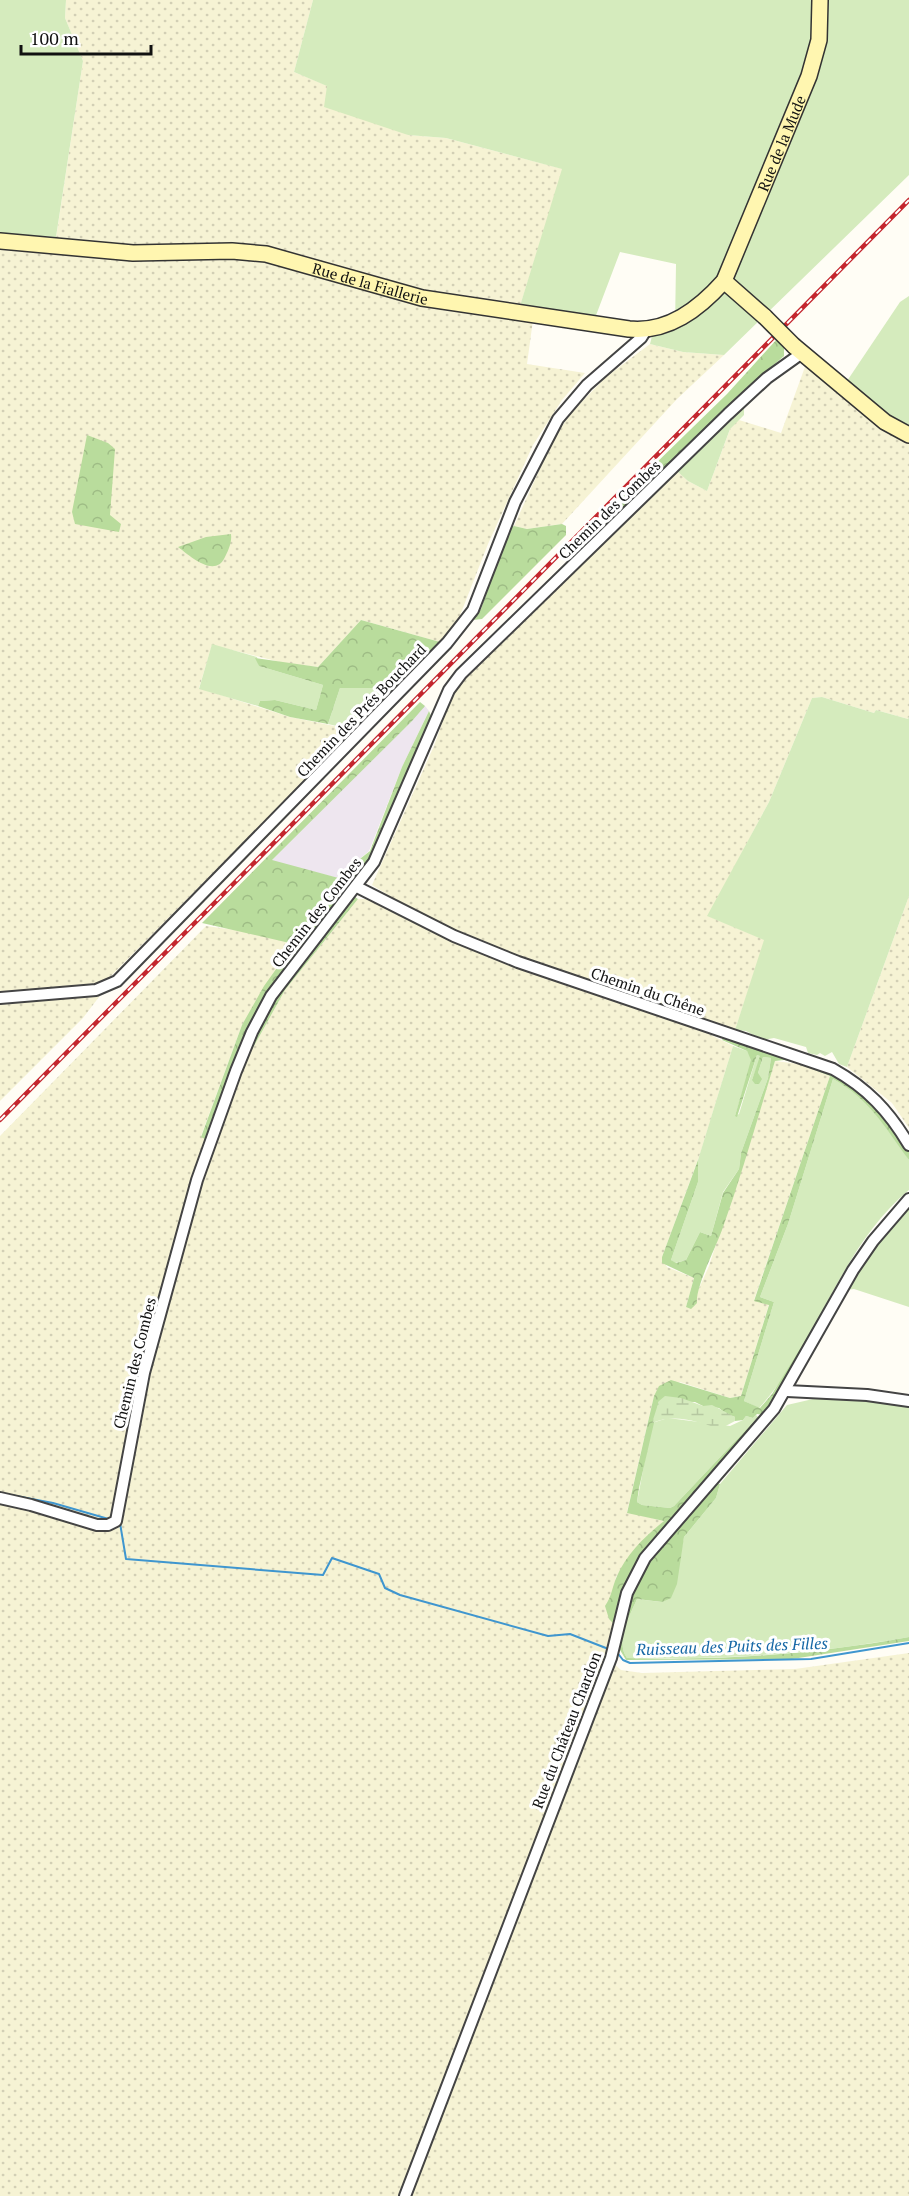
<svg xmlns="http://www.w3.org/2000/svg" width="909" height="2196" font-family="'PT Serif',serif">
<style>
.industrial{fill:#eee6ef}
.farmland{fill:url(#farmland-dots)}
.grass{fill:#d5ebbd}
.forest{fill:url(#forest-crowns)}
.wetland{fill:url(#wetland-marsh)}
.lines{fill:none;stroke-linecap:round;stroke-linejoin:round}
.stream{stroke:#3f96cf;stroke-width:2}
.street-casing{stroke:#444;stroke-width:14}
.secondary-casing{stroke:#333;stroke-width:18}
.street{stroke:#fff;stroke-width:10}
.secondary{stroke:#fff6b0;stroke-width:15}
.rail-casing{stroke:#c4262e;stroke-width:4.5}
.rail{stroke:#fff;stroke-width:2;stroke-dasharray:7;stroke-linecap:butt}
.secondary-bridge-casing{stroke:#333;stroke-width:18;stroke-linecap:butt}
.secondary-bridge{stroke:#fff6b0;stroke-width:15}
.labels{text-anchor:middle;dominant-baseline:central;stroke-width:6;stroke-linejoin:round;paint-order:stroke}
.street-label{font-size:15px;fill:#111;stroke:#fff}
.water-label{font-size:16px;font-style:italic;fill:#1768a6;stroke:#fff}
</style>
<defs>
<pattern id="farmland-dots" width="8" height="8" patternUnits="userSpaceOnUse" patternTransform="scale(1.5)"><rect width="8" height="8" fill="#f6f3d4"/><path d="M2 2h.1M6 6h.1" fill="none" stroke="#d2cfb5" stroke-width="1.8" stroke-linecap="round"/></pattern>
<pattern id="forest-crowns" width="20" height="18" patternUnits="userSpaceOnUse" patternTransform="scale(1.5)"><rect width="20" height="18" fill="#b9dc9c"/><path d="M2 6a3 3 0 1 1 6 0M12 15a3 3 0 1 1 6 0" fill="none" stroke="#9ebc85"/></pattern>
<pattern id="wetland-marsh" width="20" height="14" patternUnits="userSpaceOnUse" patternTransform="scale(1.5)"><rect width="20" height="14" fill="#d5ebbd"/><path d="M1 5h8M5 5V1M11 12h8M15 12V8" fill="none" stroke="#b6c8a1"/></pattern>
</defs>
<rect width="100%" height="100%" fill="#fffdf5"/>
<path class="industrial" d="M425,706L429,711L425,719L402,767L369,851L356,862L346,880L271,861Z"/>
<g class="farmland">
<path d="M66,0H313L294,72L328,86L408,135L446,138L563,169L516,319L533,320L527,364L585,373L562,400L533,445L488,544L459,618L440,642L361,620L318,667L284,663L212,645L199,688L290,717L354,730L108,979L99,983L0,992V249L54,251L83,61L65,18Z"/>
<path d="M650,344L683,352L724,355L677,399L562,524L527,529L514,526L552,442L570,414L606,377Z"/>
<path d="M806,364L867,416L893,435L909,442V717L908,719L876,710L874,713L822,697L812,698L769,802L708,916L765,940L735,1030L519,957L417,913L372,885L434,746L452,695L459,685L678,472L688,481L707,491L732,424L739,420L781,433Z"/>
<path d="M909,896V1128L892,1103L847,1067Z"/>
<path d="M358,899H368L443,936L521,969L699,1029L733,1046L700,1154L662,1257L667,1267L694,1278L686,1307L696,1295L709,1266L775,1061L799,1064L830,1076L754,1300L769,1304L741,1396L730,1398L680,1382L657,1392L654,1396L627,1512L664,1521L646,1537L616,1577L612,1596L616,1626L614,1664L621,1670L642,1673L795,1669L909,1653V2196H0V1136L206,926L243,931L294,943L242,1025L201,1136L207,1140L240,1052L249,1055L285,990Z"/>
<path d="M102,993L83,1018L0,1101V1003Z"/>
</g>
<g class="grass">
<path d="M0,0H66L65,18L83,61L56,237L0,234Z"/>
<path d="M313,0H909V175L724,355L683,352L650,344L652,336L675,326L676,264L620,252L595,318L516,319L562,169L446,138L408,135L324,107L327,86L294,72Z"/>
<path d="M909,296V427L899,424L847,381L900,302Z"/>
<path d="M744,408V415L730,429L707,491L688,481L678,472Z"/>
<path d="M212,644L257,657L259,666L323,685L316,710L275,700L260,701L258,706L199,689Z"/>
<path d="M340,688H396L354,730L328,724Z"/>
<path d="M822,697L874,713L876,710L908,719L909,717V896L847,1067L839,1064L832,1052L825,1056L820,1053L817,1055L808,1053L806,1047L774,1038L763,1040L746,1031L735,1030L764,940L707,916L769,802L812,698Z"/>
<path d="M733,1046L747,1051L752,1060L735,1116L739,1114L757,1055L761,1056L752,1080L758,1073L763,1057L771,1058L768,1078L741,1153L739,1169L723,1192L711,1236L700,1232L686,1260L675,1263L671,1260L698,1182V1160Z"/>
<path d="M833,1079L858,1093L890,1131L909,1160V1190C839,1248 819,1343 759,1408L744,1401L774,1302L760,1297L788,1224Z"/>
<path d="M909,1205V1307L854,1289L846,1290L874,1245Z"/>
<path d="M813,1399H851L909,1406V1637C815,1654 722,1660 627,1658C615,1642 630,1615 637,1599L661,1602L679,1560L684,1537L716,1498L720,1484L787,1405Z"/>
<path d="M756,1415L758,1417L674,1506L670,1508L642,1505L637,1502L652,1423L668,1418L730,1426L743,1420L746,1416L753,1418Z"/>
</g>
<g class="forest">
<path d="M778,338L784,346V356L755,381L621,513L612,506L727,394Z"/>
<path d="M87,435L108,443L115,449L110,515L121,524L119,532L75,524L72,512Z"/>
<path d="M562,524L566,526V535L482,619L473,620L481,609L509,528L514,526L527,529Z"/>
<path d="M231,534C232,542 229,549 225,557C215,579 190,556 178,547L206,537Z"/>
<path d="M361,620L440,642L396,688H340L328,724L290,717L258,706L260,701L275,700L316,710L323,685L259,666L255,658L318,667Z"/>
<path d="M420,702L425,706L412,721L272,860L346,880L356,862L370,851L402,767L429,711L432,718L375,855L348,892L358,899L285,990L249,1055L241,1052L207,1140L201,1137L242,1025L264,986L294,944L202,923Z"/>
<path d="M723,1038L818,1067L838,1077L869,1099L909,1149V1160C886,1129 869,1098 833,1079L788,1224L760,1297L774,1302L744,1401L760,1408L772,1394L818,1320L777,1395L764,1415L757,1414L753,1418L746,1416L743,1420L735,1421V1417L726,1414L719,1408L703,1406L695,1402L659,1401L639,1488L637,1502L642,1505L670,1508L674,1506L758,1417L762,1419L633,1567L616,1626L609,1619L605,1606C612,1596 612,1587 617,1576C626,1555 646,1535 664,1521L627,1513L654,1396L659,1386L671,1380L730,1398L741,1396L769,1305L754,1301L830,1076L799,1064L784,1060L775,1061C758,1117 742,1174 722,1230C716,1247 695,1288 697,1303L691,1309L686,1307L694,1278L662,1263V1257L698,1160V1182L671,1260L676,1263L686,1260L700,1232L711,1236L723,1193L739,1169L741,1153L768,1078L771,1058L763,1057L758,1073L762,1079L759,1084H755L752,1080L760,1056L757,1055L737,1117L735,1116L751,1060L747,1051L722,1040Z"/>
<path d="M715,1483L720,1484L716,1498L684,1537L677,1584L671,1598L662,1602L637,1599C630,1615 615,1642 627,1658C722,1661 816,1654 909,1637V1641L792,1659L626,1660L617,1645L634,1585L643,1566Z"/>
</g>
<path class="wetland" d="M665,1396L681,1398L703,1406L712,1405L735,1417V1421L720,1429C698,1422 675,1413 652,1423L659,1401Z"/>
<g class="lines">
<g class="stream">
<path d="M0,1493L53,1503L112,1520"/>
<path d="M120,1523L126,1559L323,1575L332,1558L379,1574L385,1588L400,1595L548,1636L570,1634L611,1650"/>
<path d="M616,1651L623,1660L630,1663L811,1659L909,1643"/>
</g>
<defs>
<g id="street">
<path d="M357,887L454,936L518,962L833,1069C867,1088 889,1111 909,1145"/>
<path d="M0,998L96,990L117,981L447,643L473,610L515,502L558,419L587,385L641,338L646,330"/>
<path d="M787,1391L867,1395L909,1401"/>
<path d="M0,1498L31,1505L97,1525H108L116,1521L144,1373L197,1180L236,1071L252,1032L271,996L374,862L449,690L461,674L728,414L767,378L802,353"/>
<path d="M405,2196L611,1658L627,1593L645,1558L774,1409L853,1270L873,1241L909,1199"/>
</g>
<g id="secondary">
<path id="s1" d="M0,241L133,253L232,251L266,254L422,298L629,329C668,333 699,309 724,281L809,76L819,40L820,0"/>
<path d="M724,281L765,317"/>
<path d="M794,346L885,422L909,435"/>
</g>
</defs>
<use href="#street" class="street-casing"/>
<use href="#secondary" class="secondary-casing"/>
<use href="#street" class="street"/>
<use href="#secondary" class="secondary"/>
<defs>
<path id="rail" d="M0,1120L909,200"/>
</defs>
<use href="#rail" class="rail-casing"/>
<use href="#rail" class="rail"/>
<defs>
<path id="secondary-bridge" d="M765,317L794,346"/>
</defs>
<use href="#secondary-bridge" class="secondary-bridge-casing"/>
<use href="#secondary-bridge" class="secondary-bridge"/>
</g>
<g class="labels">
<g class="street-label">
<text stroke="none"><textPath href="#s1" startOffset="898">Rue de la Mude</textPath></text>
<text stroke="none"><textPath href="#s1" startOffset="375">Rue de la Fiallerie</textPath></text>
<text transform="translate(609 509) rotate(-44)">Chemin des Combes</text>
<text transform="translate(361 710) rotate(-46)">Chemin des Prés Bouchard</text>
<text transform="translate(316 912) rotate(-52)">Chemin des Combes</text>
<text transform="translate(648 991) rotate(19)">Chemin du Chêne</text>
<text transform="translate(134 1363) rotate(-76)">Chemin des Combes</text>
<text transform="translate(566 1730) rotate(-69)">Rue du Château Chardon</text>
</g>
<g class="water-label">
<text transform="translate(732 1646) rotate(-2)">Ruisseau des Puits des Filles</text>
</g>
</g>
<path d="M21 45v9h130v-9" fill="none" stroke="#111111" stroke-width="3"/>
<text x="30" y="45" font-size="18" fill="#111111" stroke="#ffffff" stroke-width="4.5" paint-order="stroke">100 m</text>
</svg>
